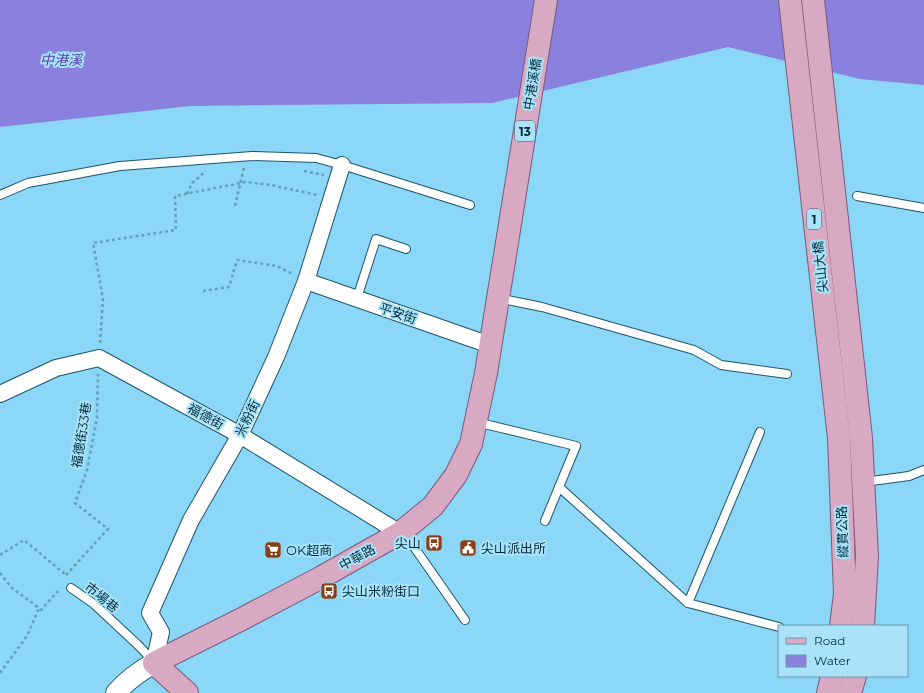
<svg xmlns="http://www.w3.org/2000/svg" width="924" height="693" font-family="Montserrat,'Noto Sans TC',sans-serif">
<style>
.water{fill:#8a81de}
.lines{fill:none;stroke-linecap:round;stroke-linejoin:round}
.service-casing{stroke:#1e5569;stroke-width:10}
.minor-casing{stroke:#1e5569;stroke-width:18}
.tertiary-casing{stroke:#1e5569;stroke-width:22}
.primary-casing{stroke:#7b5879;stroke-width:24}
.path{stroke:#5fa0bb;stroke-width:2.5;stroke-dasharray:3 3;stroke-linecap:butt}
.service{stroke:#fff;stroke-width:8}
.minor{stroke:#fff;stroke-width:16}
.tertiary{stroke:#fff;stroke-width:20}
.primary{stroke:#d7a9c2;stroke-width:22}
.labels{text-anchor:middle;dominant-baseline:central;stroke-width:4;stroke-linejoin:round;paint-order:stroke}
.shield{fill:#aae2fa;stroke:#336375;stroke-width:1}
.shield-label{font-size:12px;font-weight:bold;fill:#002c3c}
.street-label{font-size:13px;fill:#002c3c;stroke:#aae2fa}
.poi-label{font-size:13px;fill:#002c3c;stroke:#aae2fa;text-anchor:start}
.water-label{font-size:14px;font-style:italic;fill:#5541ae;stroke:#aae2fa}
</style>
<rect width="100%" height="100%" fill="#8bd7f7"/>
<path class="water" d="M0,0H924V85L860,79L728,47L492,103L190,106L0,127Z"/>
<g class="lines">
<defs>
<g id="service">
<path d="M0,195L28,183L120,166L252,156L316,158L342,165L470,205"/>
<path d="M857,196L924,208"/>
<path d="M357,298L376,239L406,249"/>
<path d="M498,298L542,307L694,350L721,365L787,374"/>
<path d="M476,422L576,446L545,521"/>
<path d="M864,482L909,476L924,470"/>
<path d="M559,487L688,603L760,432"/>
<path d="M400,533L407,537L465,620"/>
<path d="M71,588L94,604L139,646L154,662"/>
<path d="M688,603L779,627"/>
</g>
<g id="minor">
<path d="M306,281L490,345"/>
<path d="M0,394L56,368L99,358L240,435L400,533"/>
<path d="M154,663L161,632L150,613L191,520L240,435L276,357L306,281L342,165"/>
</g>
<path id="tertiary" d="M116,693C127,680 140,671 154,663"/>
<g id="primary">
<path d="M790,0L839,438L845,594L841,626"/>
<path d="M813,0L861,438L867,556L863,626"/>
<path d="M187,693L154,663L242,619L320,578L400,533L433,506L456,475L471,444L486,373L546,0"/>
<path d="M828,693L832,676"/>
<path d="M850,693L855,676"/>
</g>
</defs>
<use href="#service" class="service-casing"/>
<use href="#minor" class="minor-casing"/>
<use href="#tertiary" class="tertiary-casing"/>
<use href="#primary" class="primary-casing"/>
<g class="path">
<path d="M304,171L324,175"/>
<path d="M187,194L192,183L206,171"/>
<path d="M235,206L244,168"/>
<path d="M203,291L229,287L237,260L277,266L293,274"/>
<path d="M100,343L103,299L93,243L176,230L175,196L246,182L271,185L317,195"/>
<path d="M0,555L24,540L66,575"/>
<path d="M0,573L12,588L39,608"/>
<path d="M66,575L108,529L75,503L87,470L97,418L98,374"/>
<path d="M0,673L27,636L39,608L41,610L57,592L61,591"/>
</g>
<use href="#service" class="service"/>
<use href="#minor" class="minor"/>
<use href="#tertiary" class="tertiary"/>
<use href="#primary" class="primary"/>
</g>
<defs>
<symbol id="bus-square" viewBox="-11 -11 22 22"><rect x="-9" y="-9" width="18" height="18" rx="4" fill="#86411a" stroke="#aae2fa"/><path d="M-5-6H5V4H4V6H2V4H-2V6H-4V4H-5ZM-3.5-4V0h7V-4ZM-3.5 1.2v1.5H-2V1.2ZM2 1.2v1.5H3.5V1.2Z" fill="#fff"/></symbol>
<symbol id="civic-square" viewBox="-11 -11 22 22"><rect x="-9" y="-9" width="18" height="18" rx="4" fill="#86411a" stroke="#aae2fa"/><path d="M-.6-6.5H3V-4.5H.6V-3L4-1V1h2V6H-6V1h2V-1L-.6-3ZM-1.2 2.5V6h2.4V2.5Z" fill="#fff"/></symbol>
<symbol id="supermarket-square" viewBox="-11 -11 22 22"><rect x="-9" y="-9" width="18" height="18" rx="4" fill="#86411a" stroke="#aae2fa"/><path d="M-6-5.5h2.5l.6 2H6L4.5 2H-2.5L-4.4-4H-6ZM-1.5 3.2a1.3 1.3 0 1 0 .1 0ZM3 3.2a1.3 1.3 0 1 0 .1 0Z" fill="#fff"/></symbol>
</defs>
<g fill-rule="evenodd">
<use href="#bus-square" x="424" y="533" width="20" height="20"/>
<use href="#civic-square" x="458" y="538" width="20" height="20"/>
<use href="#supermarket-square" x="263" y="540" width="20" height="20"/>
<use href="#bus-square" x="319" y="581" width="20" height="20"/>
</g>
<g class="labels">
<g class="shield">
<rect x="515" y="121" width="20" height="20" rx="3"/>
<rect x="807" y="209" width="14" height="20" rx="3"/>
</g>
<g class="shield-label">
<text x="525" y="131">13</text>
<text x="814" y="219">1</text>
</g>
<g class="street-label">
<text transform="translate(532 84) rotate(-81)">中港溪橋</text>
<text transform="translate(820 267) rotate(-96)">尖山大橋</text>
<text transform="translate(398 313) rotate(19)">平安街</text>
<text transform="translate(206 416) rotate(29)">福德街</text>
<text transform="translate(247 418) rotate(-64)">米粉街</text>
<text transform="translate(81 435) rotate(-81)">福德街33巷</text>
<text transform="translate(842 532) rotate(-92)">縱貫公路</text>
<text transform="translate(357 557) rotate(-29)">中華路</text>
<text transform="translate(102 597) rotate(39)">市場巷</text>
</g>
<g class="poi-label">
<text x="421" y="543" text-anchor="end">尖山</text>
<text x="481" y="548">尖山派出所</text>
<text x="286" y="550">OK超商</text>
<text x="342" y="591">尖山米粉街口</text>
</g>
<g class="water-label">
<text x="61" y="60">中港溪</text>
</g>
</g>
<rect x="778" y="625" width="130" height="52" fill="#aae2fa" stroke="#6699ae"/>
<rect x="786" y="638" width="20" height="6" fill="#d7a9c2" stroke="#6699ae"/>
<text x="814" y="645" font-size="12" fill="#002c3c">Road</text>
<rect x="786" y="655" width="20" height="12" fill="#8a81de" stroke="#6699ae"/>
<text x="814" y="665" font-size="12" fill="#002c3c">Water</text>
</svg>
